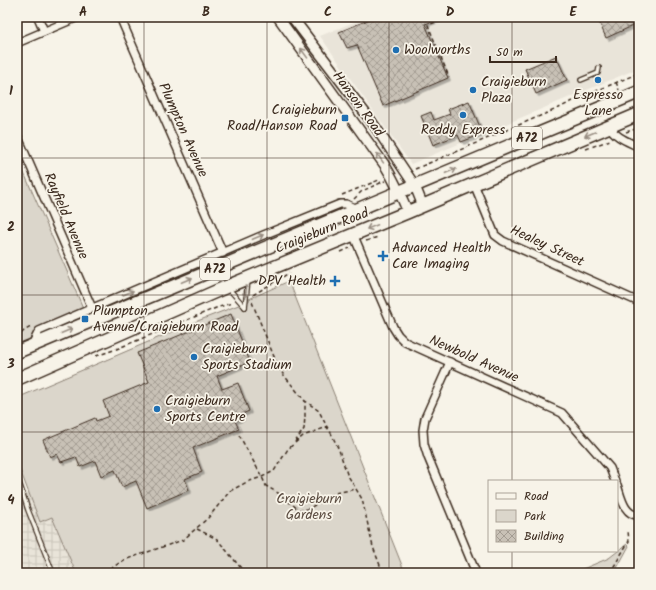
<svg xmlns="http://www.w3.org/2000/svg" width="656" height="590" font-family="Kalam,sans-serif">
<style>
.built{fill:#e9e4d9}
.industrial{fill:url(#industrial-grid)}
.green{fill:#dbd6cb;stroke:#8b8074}
.building{fill:url(#building-cross-hatch);stroke:#3b2a1e;filter:url(#shadow)}
.lines{fill:none;stroke-linecap:round;stroke-linejoin:round}
.service-casing{stroke:#3b2a1e;stroke-width:6}
.minor-casing{stroke:#3b2a1e;stroke-width:10}
.tertiary-casing{stroke:#3b2a1e;stroke-width:12}
.primary-casing{stroke:#3b2a1e;stroke-width:15}
.path{stroke:#3b2a1e;stroke-width:1.5;stroke-dasharray:4 3;stroke-linecap:butt}
.service{stroke:#f7f3e8;stroke-width:3.5}
.minor{stroke:#f7f3e8;stroke-width:7}
.tertiary{stroke:#f7f3e8;stroke-width:9}
.primary{stroke:#f7f3e8;stroke-width:12}
.oneway{stroke:#998e83}
.grid{fill:none;stroke:#3b2a1e;stroke-width:1;stroke-opacity:0.55}
.poi-dot{fill:#1f6fb2;stroke:#f7f3e8;stroke-width:1.5}
.labels{text-anchor:middle;dominant-baseline:central;stroke-width:3.5;stroke-linejoin:round;paint-order:stroke}
.shield{fill:#f7f3e8;stroke:#73665b;stroke-width:1}
.shield-label{font-size:13px;font-weight:bold;fill:#3b2a1e}
.poi-label{font-size:14px;fill:#3b2a1e;stroke:#f7f3e8;text-anchor:start}
.street-label{font-size:14px;fill:#3b2a1e;stroke:#f7f3e8}
.park-label{font-size:14px;fill:#5b4c41;stroke:#f7f3e8}
.neatline{fill:none;stroke:#3b2a1e;stroke-width:1.5}
.grid-label{font-size:13px;text-anchor:middle;font-weight:bold;fill:#3b2a1e}
</style>
<defs>
<pattern id="industrial-grid" width="8" height="8" patternUnits="userSpaceOnUse"><rect width="8" height="8" fill="#e9e4d9"/><path d="M0 4h8M4 0v8" fill="none" stroke="#c9c4ba"/></pattern>
<pattern id="building-cross-hatch" width="8" height="8" patternUnits="userSpaceOnUse"><rect width="8" height="8" fill="#c8c1b6"/><path d="M0 0l8 8M0 8l8-8" fill="none" stroke="#a49d93"/></pattern>
<filter id="shadow"><feDropShadow dx="2.5" dy="2.5" stdDeviation="0" flood-color="#0004"/></filter>
</defs>
<rect width="100%" height="100%" fill="#f7f3e8"/>
<filter id="ink" filterUnits="userSpaceOnUse"><feTurbulence type="fractalNoise" baseFrequency=".025" numOctaves="2"/><feDisplacementMap in="SourceGraphic" scale="8" xChannelSelector="R" yChannelSelector="G"/><feConvolveMatrix kernelMatrix="1 2 1 2 8 2 1 2 1" color-interpolation-filters="sRGB"/></filter>
<g filter="url(#ink)">
<path class="built" d="M366,17H639V68L411,164L320,36Z"/>
<path class="industrial" d="M29,493L40,521L52,517L76,573H17V498Z"/>
<g class="green">
<path d="M17,157L87,317L17,347Z"/>
<path d="M289,281L405,573H76L52,517L40,522L17,462V398L195,322L249,301V299Z"/>
<path d="M627,544L629,546L617,568L619,573H577L578,571L609,558Z"/>
</g>
<g class="building">
<path d="M375,17H442V18L425,24L448,78L383,106L357,45L347,48L339,32Z"/>
<path d="M597,17H639V23L606,38Z"/>
<path d="M556,56L567,80L536,94L525,69Z"/>
<path d="M469,101L483,134L461,142L458,135L433,145L421,116L431,112L434,120L450,114L448,109Z"/>
<path d="M231,314L250,362L217,376L222,389L238,383L249,411L240,415L242,418L235,421L239,429L193,448L202,472L185,479L189,490L147,508L136,481L122,487L115,470L101,476L95,461L80,467L76,457L61,462L57,454L50,457L43,440L95,418L96,421L109,416L103,401L149,382L137,353Z"/>
</g>
<g class="lines">
<defs>
<g id="service">
<path d="M581,80L598,73L599,68"/>
<path d="M228,288L245,307"/>
<path d="M245,307L248,280"/>
<path d="M17,476L28,510L53,573"/>
</g>
<g id="minor">
<path d="M38,17L44,31"/>
<path d="M120,17L223,253"/>
<path d="M17,43L78,17"/>
<path d="M609,126C616,138 627,141 639,147"/>
<path d="M17,135L92,308"/>
<path d="M474,184L495,235L503,241L639,302"/>
<path d="M353,234L393,327L398,335L405,342L562,413L610,468L615,481"/>
<path d="M32,345L39,331L261,236L340,204H346L358,210"/>
<path d="M450,362L425,418L423,430L424,444L428,457L476,573"/>
<path d="M617,485C621,496 624,516 639,515"/>
</g>
<g id="tertiary">
<path d="M278,17L384,164C394,179 401,196 408,212"/>
<path d="M292,17L372,122L415,186L423,206"/>
</g>
<g id="primary">
<path d="M17,352L521,141L639,92"/>
<path d="M17,379L226,287L408,212L639,114"/>
</g>
</defs>
<use href="#service" class="service-casing"/>
<use href="#minor" class="minor-casing"/>
<use href="#tertiary" class="tertiary-casing"/>
<use href="#primary" class="primary-casing"/>
<g class="path">
<path d="M448,17L428,25L449,77"/>
<path d="M616,82L619,90"/>
<path d="M626,132L639,128"/>
<path d="M586,149L610,140"/>
<path d="M415,169L559,108L577,99L639,73"/>
<path d="M342,195L379,180L381,183"/>
<path d="M354,199L362,191L385,181"/>
<path d="M366,241L378,237"/>
<path d="M341,252L350,248"/>
<path d="M253,295L289,273"/>
<path d="M252,302L279,369L304,400L319,411L327,427"/>
<path d="M17,339C20,333 25,330 31,327"/>
<path d="M96,356L114,350L216,308L232,303"/>
<path d="M239,435L262,477L266,486L278,493L299,510L308,509L335,493L356,489"/>
<path d="M295,442L304,429L305,416V401"/>
<path d="M197,529L217,539L245,573"/>
<path d="M104,573L124,560L183,540L208,518L230,491L247,482L262,477L274,471L288,449L303,436L327,427L331,433L339,450L347,474L362,499L373,547L383,573"/>
<path d="M610,573L629,541L628,531"/>
</g>
<use href="#service" class="service"/>
<use href="#minor" class="minor"/>
<use href="#tertiary" class="tertiary"/>
<use href="#primary" class="primary"/>
</g>
<defs><path id="oneway-shaft" d="M-6 0H5M1.5-3L5.5 0L1.5 3" fill="none" stroke-width="1.6" stroke-linecap="round" stroke-linejoin="round"/></defs>
<g class="oneway">
<use href="#oneway-shaft" transform="translate(304 53) rotate(-126)"/>
<use href="#oneway-shaft" transform="translate(590 134) rotate(157)"/>
<use href="#oneway-shaft" transform="translate(380 158) rotate(-125)"/>
<use href="#oneway-shaft" transform="translate(451 171) rotate(-23)"/>
<use href="#oneway-shaft" transform="translate(372 227) rotate(158)"/>
<use href="#oneway-shaft" transform="translate(258 237) rotate(-23)"/>
<use href="#oneway-shaft" transform="translate(187 280) rotate(-23)"/>
<use href="#oneway-shaft" transform="translate(246 292) rotate(97)"/>
<use href="#oneway-shaft" transform="translate(128 293) rotate(-23)"/>
<use href="#oneway-shaft" transform="translate(67 331) rotate(-23)"/>
</g>
</g>
<path class="grid" d="M144,17V573M267,17V573M389,17V573M512,17V481M17,158H639M17,295H639M17,432H639M512,551V573"/>
<g class="poi-dot">
<circle cx="396" cy="50" r="4"/>
<circle cx="598" cy="80" r="4"/>
<circle cx="473" cy="90" r="4"/>
<circle cx="463" cy="115" r="4"/>
<rect x="341" y="114" width="8" height="8" rx="2"/>
<path d="M381 250h4v4h4v4h-4v4h-4v-4h-4v-4h4z"/>
<path d="M333 275h4v4h4v4h-4v4h-4v-4h-4v-4h4z"/>
<rect x="81" y="315" width="8" height="8" rx="2"/>
<circle cx="194" cy="357" r="4"/>
<circle cx="157" cy="409" r="4"/>
</g>
<g class="labels">
<g class="shield">
<rect x="512" y="127" width="30" height="22" rx="3"/>
<rect x="200" y="258" width="30" height="22" rx="3"/>
</g>
<g class="shield-label">
<text x="527" y="138">A72</text>
<text x="215" y="269">A72</text>
</g>
<g class="poi-label">
<text x="404" y="50">Woolworths</text>
<text x="481" y="82">Craigieburn<tspan x="481" dy="16">Plaza</tspan></text>
<text x="598" y="95" text-anchor="middle">Espresso<tspan x="598" dy="16">Lane</tspan></text>
<text x="337" y="110" text-anchor="end">Craigieburn<tspan x="337" dy="16">Road/Hanson Road</tspan></text>
<text x="463" y="130" text-anchor="middle">Reddy Express</text>
<text x="392" y="248">Advanced Health<tspan x="392" dy="16">Care Imaging</tspan></text>
<text x="326" y="281" text-anchor="end">DPV Health</text>
<text x="93" y="311">Plumpton<tspan x="93" dy="16">Avenue/Craigieburn Road</tspan></text>
<text x="202" y="349">Craigieburn<tspan x="202" dy="16">Sports Stadium</tspan></text>
<text x="165" y="401">Craigieburn<tspan x="165" dy="16">Sports Centre</tspan></text>
</g>
<g class="street-label">
<text transform="translate(358 104) rotate(54)">Hanson Road</text>
<text transform="translate(183 130) rotate(66)">Plumpton Avenue</text>
<text transform="translate(66 216) rotate(67)">Rayfield Avenue</text>
<text transform="translate(322 231) rotate(-22)">Craigieburn Road</text>
<text transform="translate(547 246) rotate(25)">Healey Street</text>
<text transform="translate(474 359) rotate(24)">Newbold Avenue</text>
</g>
<g class="park-label">
<text x="309" y="499">Craigieburn<tspan x="309" dy="16">Gardens</tspan></text>
</g>
</g>
<rect width="656" height="590" fill="none" stroke="#f7f3e8" stroke-width="44"/>
<rect x="488" y="480" width="130" height="72" fill="#f7f3e8" stroke="#aca397"/>
<rect x="496" y="493" width="20" height="6" fill="#f7f3e8" stroke="#aca397"/>
<text x="524" y="500" font-size="12" fill="#3b2a1e">Road</text>
<rect x="496" y="510" width="20" height="12" fill="#dbd6cb" stroke="#aca397"/>
<text x="524" y="520" font-size="12" fill="#3b2a1e">Park</text>
<rect x="496" y="530" width="20" height="12" fill="url(#building-cross-hatch)" stroke="#aca397"/>
<text x="524" y="540" font-size="12" fill="#3b2a1e">Building</text>
<path d="M490 56v6h66v-6" fill="none" stroke="#3b2a1e" stroke-width="2"/>
<text x="496" y="56" font-size="12" fill="#3b2a1e" stroke="#f7f3e8" stroke-width="3" paint-order="stroke">50 m</text>
<rect x="22" y="22" width="612" height="546" class="neatline"/>
<g class="grid-label">
<text x="83" y="16">A</text>
<text x="206" y="16">B</text>
<text x="328" y="16">C</text>
<text x="450" y="16">D</text>
<text x="573" y="16">E</text>
<text x="11" y="95">1</text>
<text x="11" y="231">2</text>
<text x="11" y="368">3</text>
<text x="11" y="504">4</text>
</g>
</svg>
